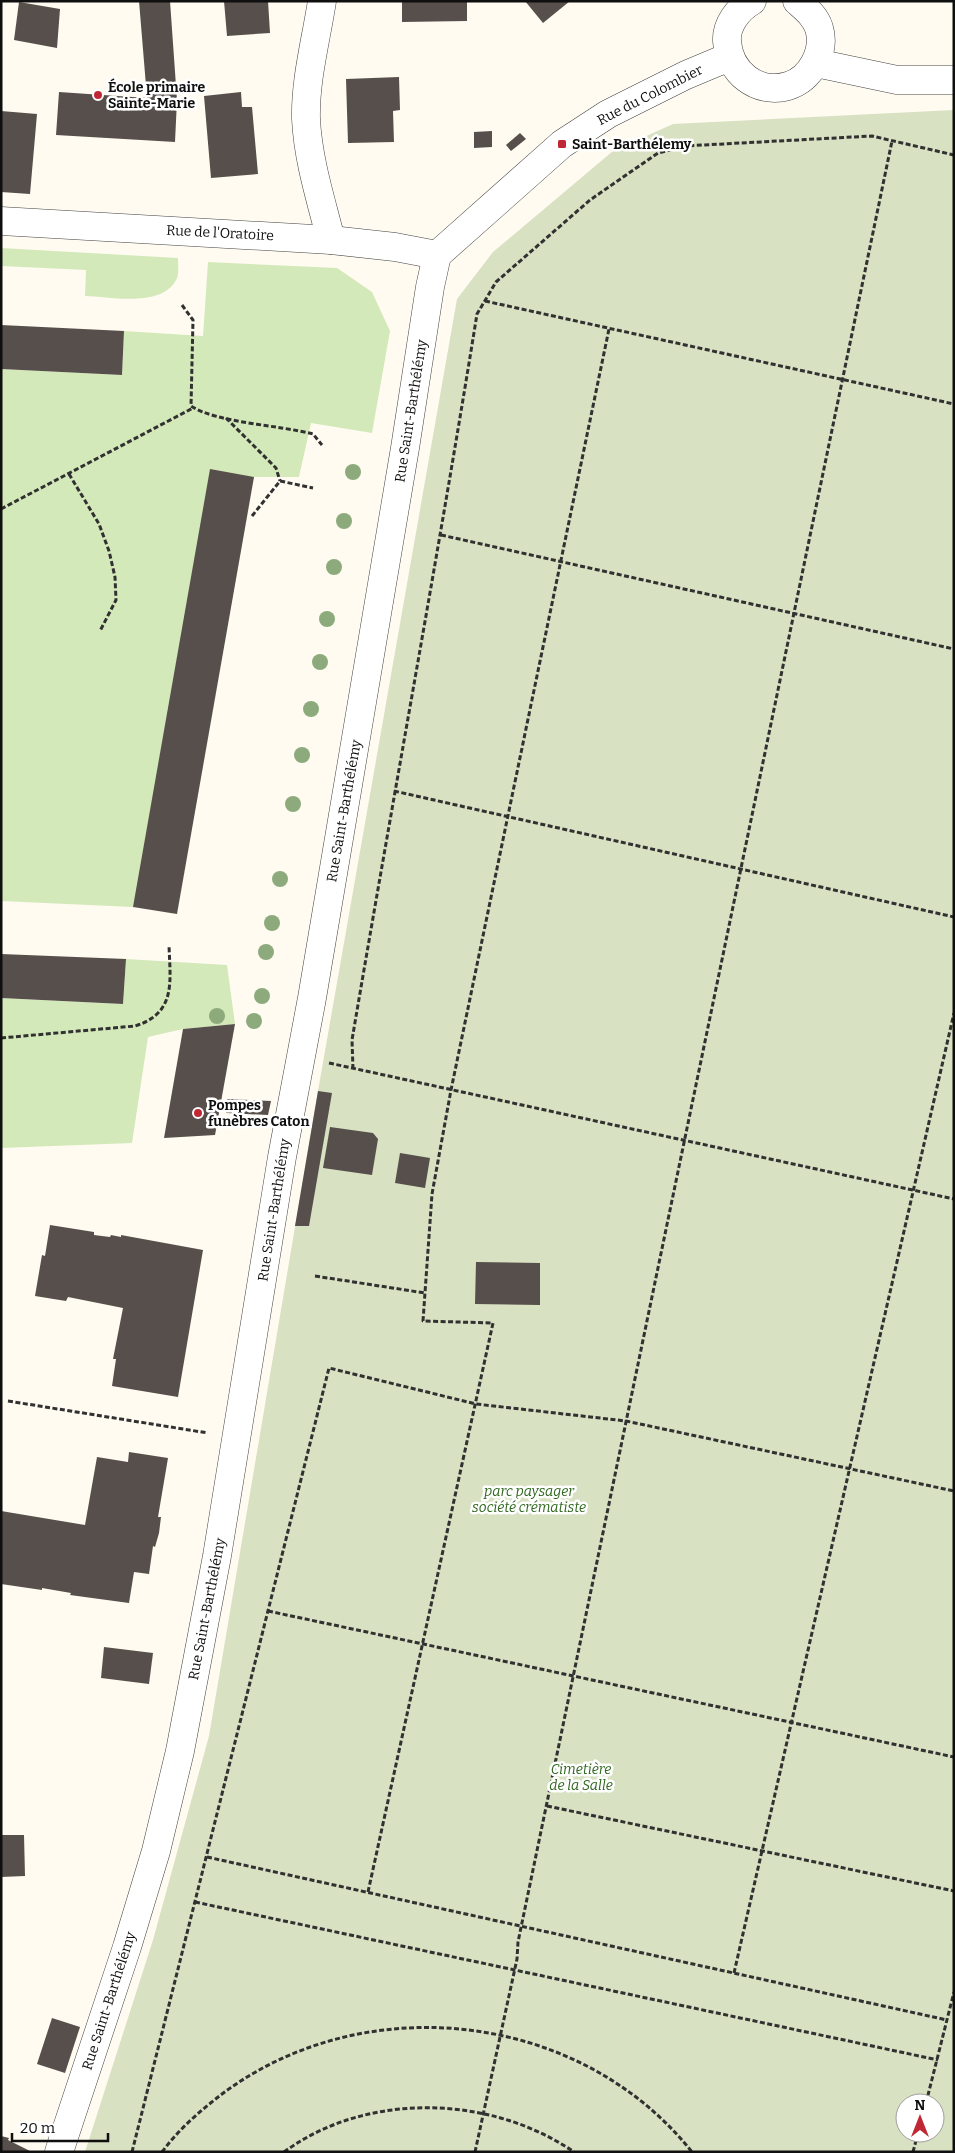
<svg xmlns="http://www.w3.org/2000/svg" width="955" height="2153" font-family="Bitter,serif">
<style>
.green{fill:#d4e9ba}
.cemetery{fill:#d8e1c1;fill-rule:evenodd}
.building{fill:#574f4b}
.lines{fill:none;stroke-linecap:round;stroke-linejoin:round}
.minor-casing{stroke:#424242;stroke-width:29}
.path{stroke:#313131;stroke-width:3;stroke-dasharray:5 2.5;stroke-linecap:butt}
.minor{stroke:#fff;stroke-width:28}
.tree{fill:#8daa7d}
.poi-dot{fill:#bf2734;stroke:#fff;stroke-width:2}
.labels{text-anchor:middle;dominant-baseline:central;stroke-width:5;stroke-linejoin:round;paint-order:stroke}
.poi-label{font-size:14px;font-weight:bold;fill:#0f0f0f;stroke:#fff;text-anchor:start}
.street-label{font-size:14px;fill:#0f0f0f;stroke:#fff}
.park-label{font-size:14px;font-style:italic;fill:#30671f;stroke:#fff}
</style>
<rect width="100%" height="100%" fill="#fffbf0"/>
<g class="green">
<path d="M1,248L178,258C178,264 179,273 177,278C164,308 112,297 85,296L86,270L1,266Z"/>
<path d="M208,262L337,268L372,292L390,331L372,433L311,423L299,477H254L133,907L1,901V369L122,375L124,331L203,336Z"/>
<path d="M126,959L227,965L235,1024L183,1029L148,1037L132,1143L1,1148V998L123,1004Z"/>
</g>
<path class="cemetery" d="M954,110V2152H85L153,1940L209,1736L318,1091L457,299L493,252L613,151L673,124ZM905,2103H935V2133H905Z"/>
<g class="building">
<path d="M139,1H170L177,100L175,142L56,135L59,92L147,98Z"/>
<path d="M224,1H268L270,33L227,36Z"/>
<path d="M402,1H467V21L402,22Z"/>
<path d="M525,1H570L543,23Z"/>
<path d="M19,2L60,9L57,48L14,40Z"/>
<path d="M399,77L400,110L393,111L394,142L348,143L346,79Z"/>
<path d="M241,92L242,107H252L258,174L211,178L204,96Z"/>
<path d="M1,111L37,114L30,194L1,192Z"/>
<path d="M492,131V147L474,148V132Z"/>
<path d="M520,133L526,139L511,151L506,145Z"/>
<path d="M1,325L124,331L122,375L1,369Z"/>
<path d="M210,469L254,477L177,914L133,907Z"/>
<path d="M1,954L126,959L123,1004L1,998Z"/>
<path d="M235,1024L215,1135L164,1138L183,1029Z"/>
<path d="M318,1091L332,1093L309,1226H295Z"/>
<path d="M227,1099L271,1101L268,1115L226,1113Z"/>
<path d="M330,1127L373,1133L378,1139L372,1175L323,1168Z"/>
<path d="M400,1153L430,1158L425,1188L395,1183Z"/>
<path d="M50,1225L94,1232V1235L110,1237L111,1235L121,1237V1235L203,1250L178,1397L112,1386L116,1359H113L123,1308L68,1297L66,1301L35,1296L42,1255L45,1256Z"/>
<path d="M476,1262L540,1263V1305L475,1304Z"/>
<path d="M129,1452L168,1458L158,1517H161L159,1533L155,1547L153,1546L149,1574L134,1572L129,1603L70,1595L71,1593L42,1588V1590L1,1584V1511L85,1525L97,1457L128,1462Z"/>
<path d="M104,1647L153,1653L149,1684L101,1678Z"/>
<path d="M1,1835H24L25,1876L1,1877Z"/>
<path d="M52,2018L80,2027L65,2073L37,2064Z"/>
<path d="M1,2136L9,2138L8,2140L32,2152H1Z"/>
</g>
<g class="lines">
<defs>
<g id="minor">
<path d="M322,1C316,40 305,80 306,119C308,160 321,200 331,240"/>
<path d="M752,1C738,9 726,25 727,41C729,72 757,95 788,86C811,79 826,51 819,28C815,16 806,9 797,1"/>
<path d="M816,63L897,80H954"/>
<path d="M1,221L331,240L395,247L437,255"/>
<path d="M437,255L562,144L608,114L686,75L729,57"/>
<path d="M59,2152L127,1947L156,1851L180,1751L217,1556L282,1157L312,998L405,448L430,287L437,255"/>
</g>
</defs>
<use href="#minor" class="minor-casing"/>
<g class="path">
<path d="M485,301L954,404"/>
<path d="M182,305L193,320L191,406C217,423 279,425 313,434L322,445"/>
<path d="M226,418L276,468L280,481"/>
<path d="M69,474L99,524L109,551L115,577L116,600L100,631"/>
<path d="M1,509L193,408"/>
<path d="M252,516L280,481L313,488"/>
<path d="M441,535L954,649"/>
<path d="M394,791L954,917"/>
<path d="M1,1038L135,1026C177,1013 170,981 169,945"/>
<path d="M329,1063L954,1199"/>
<path d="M353,1069L352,1040C393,798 438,556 477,314L496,282L590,200L658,153L685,146L872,136L954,155"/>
<path d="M315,1276L425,1293"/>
<path d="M8,1401L208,1433"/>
<path d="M268,1611L954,1757"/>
<path d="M547,1806L954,1891"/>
<path d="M207,1857L947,2020"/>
<path d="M368,1892L493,1323L423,1321L432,1194L451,1090L609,329"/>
<path d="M195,1902L938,2060"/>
<path d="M734,1973L954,1013"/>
<path d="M926,2103L954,1992"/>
<path d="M132,2152L329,1368L476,1404L626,1421L954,1491"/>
<path d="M162,2152C178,2130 201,2110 222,2094C365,1987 580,2011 692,2152"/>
<path d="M284,2152C367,2091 491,2095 574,2152"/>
<path d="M475,2152L517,1959L518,1942L892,141"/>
<path d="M913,2152L918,2133"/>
</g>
<use href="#minor" class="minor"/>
</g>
<g class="tree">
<circle cx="353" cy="472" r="8"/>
<circle cx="344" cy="521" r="8"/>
<circle cx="334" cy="567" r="8"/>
<circle cx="327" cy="619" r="8"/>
<circle cx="320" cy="662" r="8"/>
<circle cx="311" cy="709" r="8"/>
<circle cx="302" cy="755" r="8"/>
<circle cx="293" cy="804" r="8"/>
<circle cx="280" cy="879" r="8"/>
<circle cx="272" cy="923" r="8"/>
<circle cx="266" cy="952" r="8"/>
<circle cx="262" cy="996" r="8"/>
<circle cx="217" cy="1016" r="8"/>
<circle cx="254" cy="1021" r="8"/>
</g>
<g class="poi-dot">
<circle cx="98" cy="95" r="5"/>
<rect x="557" y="139" width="10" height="10" rx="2.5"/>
<circle cx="198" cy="1113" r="5"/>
</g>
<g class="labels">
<g class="poi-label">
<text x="108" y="87">École primaire<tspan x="108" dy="16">Sainte-Marie</tspan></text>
<text x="572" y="144">Saint-Barthélemy</text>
<text x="208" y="1105">Pompes<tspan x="208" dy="16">funèbres Caton</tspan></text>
</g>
<g class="street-label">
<text transform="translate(650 95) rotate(-27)">Rue du Colombier</text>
<text transform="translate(220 233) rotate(3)">Rue de l'Oratoire</text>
<text transform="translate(411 411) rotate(-81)">Rue Saint-Barthélémy</text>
<text transform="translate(344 811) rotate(-80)">Rue Saint-Barthélémy</text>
<text transform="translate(274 1210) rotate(-81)">Rue Saint-Barthélémy</text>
<text transform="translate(207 1609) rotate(-79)">Rue Saint-Barthélémy</text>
<text transform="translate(109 2001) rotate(-72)">Rue Saint-Barthélémy</text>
</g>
<g class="park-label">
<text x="529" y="1491">parc paysager<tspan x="529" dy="16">société crématiste</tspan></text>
<text x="581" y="1769">Cimetière<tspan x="581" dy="16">de la Salle</tspan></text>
</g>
</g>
<rect width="955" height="2153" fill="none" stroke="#0f0f0f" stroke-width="5"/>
<g transform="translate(920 2118)"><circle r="24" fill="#ffffff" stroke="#9f9f9f"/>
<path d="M0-4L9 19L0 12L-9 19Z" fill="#bf2734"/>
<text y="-8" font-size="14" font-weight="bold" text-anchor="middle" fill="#0f0f0f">N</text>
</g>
<path d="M12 2133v8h96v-8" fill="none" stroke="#0f0f0f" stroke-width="2.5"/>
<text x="20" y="2133" font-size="15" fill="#0f0f0f" stroke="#ffffff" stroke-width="4" paint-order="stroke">20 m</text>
</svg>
